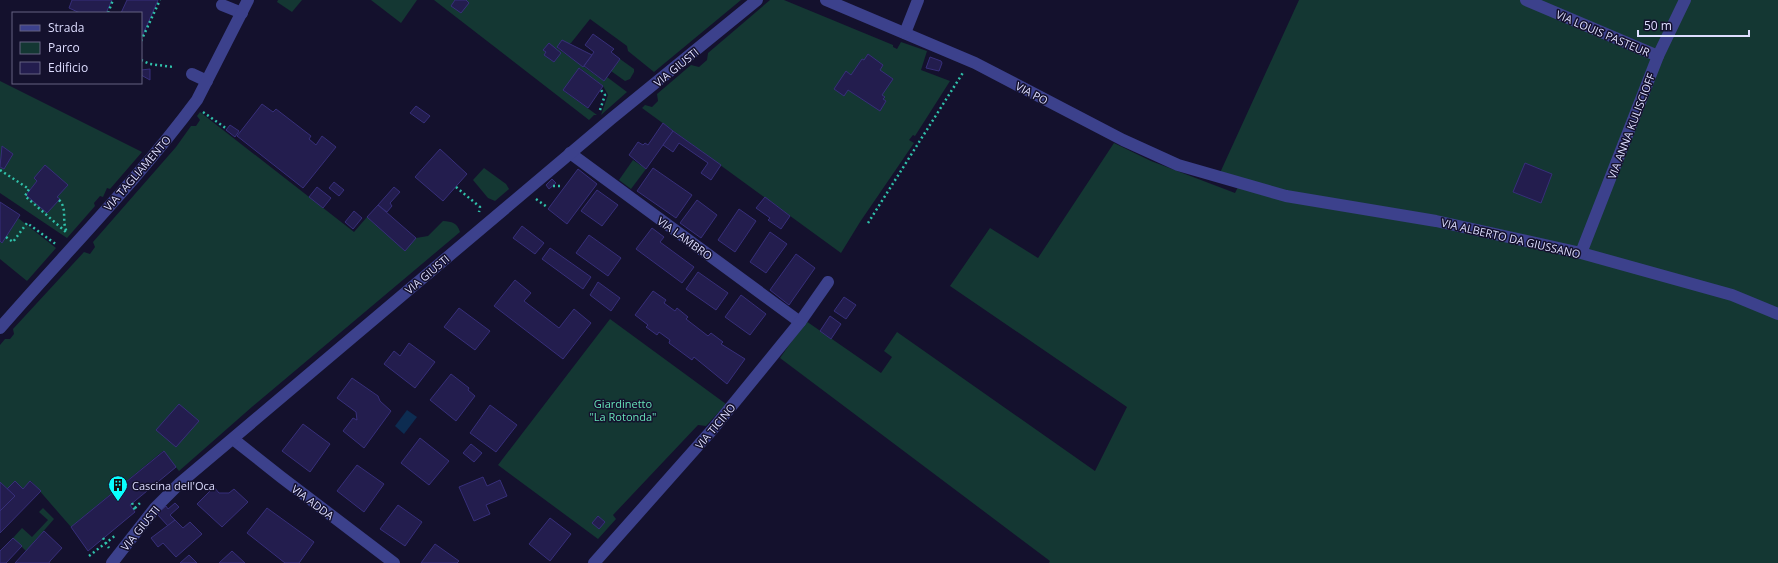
<svg xmlns="http://www.w3.org/2000/svg" width="1778" height="563" font-family="'Open Sans',sans-serif">
<style>
.green{fill:#143733}
.water{fill:#0d2c51}
.building{fill:#231d4e;stroke:#372f7a}
.lines{fill:none;stroke-linecap:round;stroke-linejoin:round}
.path{stroke:#30c1aa;stroke-width:2.5;stroke-dasharray:2 3;stroke-linecap:butt}
.minor{stroke:#3c418c;stroke-width:12}
.labels{text-anchor:middle;dominant-baseline:central;stroke-width:3;stroke-linejoin:round;paint-order:stroke}
.street-label{font-size:11px;fill:#dedeff;stroke:#14112d}
.park-label{font-size:11px;fill:#66e3b8;stroke:#14112d}
.poi-label{font-size:11px;fill:#dedeff;stroke:#14112d;text-anchor:start}
</style>
<rect width="100%" height="100%" fill="#14112d"/>
<g class="green">
<path d="M278,0H302L292,12L277,2Z"/>
<path d="M371,0H417L401,23Z"/>
<path d="M434,0H741L654,72L628,51L627,46L590,19L571,43L568,44L562,40L557,48L604,81L607,77L627,92L601,115L608,95L603,86L580,68L563,90L597,115H594L589,120Z"/>
<path d="M770,0H784L893,45V47L897,49L901,42L927,51L921,70L950,81L915,136L913,135L909,140L914,143L860,222L841,253L642,108L645,105L652,107L658,101L657,94L691,65L699,67L707,60L708,53Z"/>
<path d="M1299,0H1778V563H1049L1050,561L780,358L806,321L881,373L892,357L884,351L897,332L1095,471L1127,407L950,286L990,228L1038,258L1114,143L1151,161L1235,193L1240,183L1219,175Z"/>
<path d="M620,59L634,69V72L630,79L625,81L611,71Z"/>
<path d="M0,81L142,152L110,189L107,188L103,197L100,196L94,203L95,206L67,238L0,193Z"/>
<path d="M200,112L354,232L367,217L405,250L416,238L428,236L443,221C452,222 457,222 460,232L253,406L179,471L163,451L71,527L31,481L23,489L15,481L7,489L0,482V345L5,339H10L14,334L13,329L84,252L90,254L95,247L93,242L176,147L191,126H196L200,120L197,116Z"/>
<path d="M633,160L646,169L631,189L619,180Z"/>
<path d="M484,168L506,184L509,189L495,201L488,198L473,180Z"/>
<path d="M18,218L56,248L27,281L0,259V241L2,242Z"/>
<path d="M610,319L726,404L706,426L698,425L613,515L616,519L598,539L498,465Z"/>
<path d="M43,508L54,519L26,551L13,538L22,528L32,537L48,520L39,512Z"/>
</g>
<path class="water" d="M407,410L417,417L404,434L395,426Z"/>
<g class="building">
<path d="M72,0H112L106,13H80L69,8Z"/>
<path d="M127,0H158L141,39V13H121Z"/>
<path d="M455,0H466L469,3L461,13L451,6Z"/>
<path d="M593,34L614,49L611,52L620,59L604,81L584,66L594,52L585,45Z"/>
<path d="M562,40L592,55L583,67L557,47Z"/>
<path d="M549,43L561,53L554,62L544,55L546,52L543,50Z"/>
<path d="M868,54L883,65L880,70L893,79L882,95L885,97L883,99L886,101L880,111L848,90L844,96L834,89L846,71L851,75L862,59L864,60Z"/>
<path d="M930,57L941,61L942,63L939,71L926,68Z"/>
<path d="M579,68L603,86L588,108L563,90Z"/>
<path d="M150,69V80L141,75V70Z"/>
<path d="M262,104L273,112L276,109L311,136L309,139L316,145L322,136L336,147L303,188L237,136Z"/>
<path d="M416,106L430,116L424,123L410,113Z"/>
<path d="M663,123L673,131L646,169L629,155L638,142L643,145L645,143L648,145Z"/>
<path d="M230,125L239,131L235,137L226,130Z"/>
<path d="M673,131L721,165L711,180L701,173L708,163L679,143L673,152L663,145Z"/>
<path d="M2,146L13,154L4,169L0,167Z"/>
<path d="M440,149L467,174L443,201L415,177Z"/>
<path d="M1525,163L1552,174L1541,203L1513,192Z"/>
<path d="M45,165L68,185L57,197L60,199L47,213L26,195L37,181L34,178Z"/>
<path d="M653,168L692,195L676,218L637,191Z"/>
<path d="M578,169L597,184L567,224L548,209Z"/>
<path d="M552,179L556,183L549,189L546,185Z"/>
<path d="M334,182L344,190L339,196L329,188Z"/>
<path d="M317,187L331,198L323,208L309,197Z"/>
<path d="M394,187L400,192L390,203L392,206L387,212L378,205Z"/>
<path d="M597,190L618,205L602,226L581,211Z"/>
<path d="M765,197L790,216L781,229L768,220L770,218L756,208Z"/>
<path d="M697,200L717,215L701,238L680,223Z"/>
<path d="M0,202L20,215L2,243L0,241Z"/>
<path d="M378,205L416,238L405,251L367,217Z"/>
<path d="M739,209L756,221L735,252L718,240Z"/>
<path d="M354,211L362,218L353,229L345,222Z"/>
<path d="M522,226L544,243L535,254L513,238Z"/>
<path d="M652,228L664,237L660,242L694,267L682,283L636,249Z"/>
<path d="M770,232L787,244L766,273L750,262Z"/>
<path d="M589,235L621,258L608,276L576,253Z"/>
<path d="M550,248L591,277L583,289L542,259Z"/>
<path d="M796,254L815,268L789,305L770,290Z"/>
<path d="M698,272L728,293L716,310L686,289Z"/>
<path d="M515,280L531,293L524,301L559,328L574,309L591,323L563,359L494,306Z"/>
<path d="M598,282L620,298L611,311L590,295Z"/>
<path d="M653,291L666,300L664,303L675,311L677,308L688,317L686,319L708,336L711,333L723,342L721,344L745,359L727,384L694,357L692,360L669,343L670,340L659,332L657,335L646,327L648,325L635,315Z"/>
<path d="M741,295L766,314L750,335L725,317Z"/>
<path d="M844,297L856,305L846,319L834,311Z"/>
<path d="M459,308L490,331L475,350L444,327Z"/>
<path d="M830,316L841,324L831,339L820,331Z"/>
<path d="M409,343L435,362L415,388L384,364L394,351L400,356Z"/>
<path d="M451,374L469,388L468,390L475,396L456,421L430,400Z"/>
<path d="M352,378L378,396L380,401L391,411L364,448L343,431L353,418L357,420L356,412L337,398Z"/>
<path d="M179,404L199,421L176,447L156,430Z"/>
<path d="M490,405L517,425L496,452L470,433Z"/>
<path d="M303,424L330,444L310,472L282,451Z"/>
<path d="M420,438L449,461L429,485L401,463Z"/>
<path d="M471,444L482,453L474,462L463,453Z"/>
<path d="M164,451L176,467L130,505L135,512L88,551L71,527Z"/>
<path d="M357,465L384,484L364,512L337,491Z"/>
<path d="M483,477L487,486L500,480L507,496L486,505L490,514L474,521L459,487Z"/>
<path d="M15,481L23,489L30,481L41,491L0,533V511L15,496L7,489Z"/>
<path d="M0,482L15,496L0,511Z"/>
<path d="M214,487L219,493H229L234,489L248,502L222,527L197,504Z"/>
<path d="M175,503L179,507L170,515L175,520L168,526L157,514L166,506L168,509Z"/>
<path d="M398,505L422,522L405,546L380,529Z"/>
<path d="M267,508L314,542L299,563H285L247,533Z"/>
<path d="M598,516L605,522L599,529L592,523Z"/>
<path d="M550,518L571,534L550,561L529,544Z"/>
<path d="M175,520L183,528L190,522L202,534L176,557L163,543L158,547L151,538Z"/>
<path d="M44,531L62,548L50,561L49,563H15Z"/>
<path d="M13,538L22,546L6,563H0V551Z"/>
<path d="M435,544L459,561L457,563H421Z"/>
<path d="M232,551L245,563H219Z"/>
<path d="M189,555L197,563H180Z"/>
</g>
<g class="lines">
<g class="path">
<path d="M108,13L113,0"/>
<path d="M141,41L160,0"/>
<path d="M141,60L150,64L173,67"/>
<path d="M600,110L605,95L601,90"/>
<path d="M203,112L227,129"/>
<path d="M0,170L29,189L25,196L67,233"/>
<path d="M553,186H562"/>
<path d="M456,187L480,207L479,212"/>
<path d="M536,199L547,207"/>
<path d="M59,200C68,209 61,221 67,232"/>
<path d="M868,223L964,71"/>
<path d="M6,237L13,242L27,223L57,245"/>
<path d="M132,503L135,510"/>
<path d="M135,508L141,502"/>
<path d="M103,538L109,548"/>
<path d="M89,556L116,535"/>
</g>
<g class="minor">
<path d="M826,0L975,63L1123,140L1178,165L1286,196L1436,221L1581,253L1732,295L1778,314"/>
<path d="M1526,0L1658,56"/>
<path d="M222,5L242,13"/>
<path d="M905,33L918,0"/>
<path d="M192,74L207,81"/>
<path d="M570,153L800,322"/>
<path d="M1581,253L1658,56L1685,0"/>
<path d="M0,328C66,252 137,181 197,100L248,0"/>
<path d="M233,439L281,477L394,563"/>
<path d="M112,563L155,508L180,483L611,119L757,0"/>
<path d="M594,563L712,430L800,322L828,282"/>
</g>
</g>
<defs>
<symbol id="building-pin" viewBox="-11 -11 22 30"><path d="M0 17L-7.5 6A9.5 9.5 0 1 1 7.5 6Z" fill="#0afeff" stroke="#14112d"/><path d="M-4-6H4V6H1V3H-1V6H-4ZM-2.5-4.3h1.7v1.8h-1.7ZM.8-4.3h1.7v1.8H.8ZM-2.5-1h1.7V.8h-1.7ZM.8-1h1.7V.8H.8Z" fill="#111"/></symbol>
</defs>
<g fill-rule="evenodd">
<use href="#building-pin" x="107" y="474" width="22" height="30"/>
</g>
<g class="labels">
<g class="street-label">
<text transform="translate(1603 33) rotate(23)">VIA LOUIS PASTEUR</text>
<text transform="translate(676 67) rotate(-39)">VIA GIUSTI</text>
<text transform="translate(1032 93) rotate(28)">VIA PO</text>
<text transform="translate(1631 126) rotate(-69)">VIA ANNA KULISCIOFF</text>
<text transform="translate(137 173) rotate(-49)">VIA TAGLIAMENTO</text>
<text transform="translate(685 238) rotate(36)">VIA LAMBRO</text>
<text transform="translate(1511 238) rotate(13)">VIA ALBERTO DA GIUSSANO</text>
<text transform="translate(427 274) rotate(-40)">VIA GIUSTI</text>
<text transform="translate(715 426) rotate(-50)">VIA TICINO</text>
<text transform="translate(313 502) rotate(37)">VIA ADDA</text>
<text transform="translate(140 528) rotate(-51)">VIA GIUSTI</text>
</g>
<g class="park-label">
<text x="623" y="403">Giardinetto<tspan x="623" dy="13">"La Rotonda"</tspan></text>
</g>
<g class="poi-label">
<text x="132" y="485">Cascina dell'Oca</text>
</g>
</g>
<rect x="12" y="12" width="130" height="72" fill="#14112d" stroke="#656381"/>
<rect x="20" y="25" width="20" height="6" fill="#3c418c" stroke="#656381"/>
<text x="48" y="32" font-size="12" fill="#dedeff">Strada</text>
<rect x="20" y="42" width="20" height="12" fill="#143733" stroke="#656381"/>
<text x="48" y="52" font-size="12" fill="#dedeff">Parco</text>
<rect x="20" y="62" width="20" height="12" fill="#231d4e" stroke="#656381"/>
<text x="48" y="72" font-size="12" fill="#dedeff">Edificio</text>
<path d="M1638 30v6h111v-6" fill="none" stroke="#dedeff" stroke-width="2"/>
<text x="1644" y="30" font-size="12" fill="#dedeff" stroke="#14112d" stroke-width="3" paint-order="stroke">50 m</text>
</svg>
